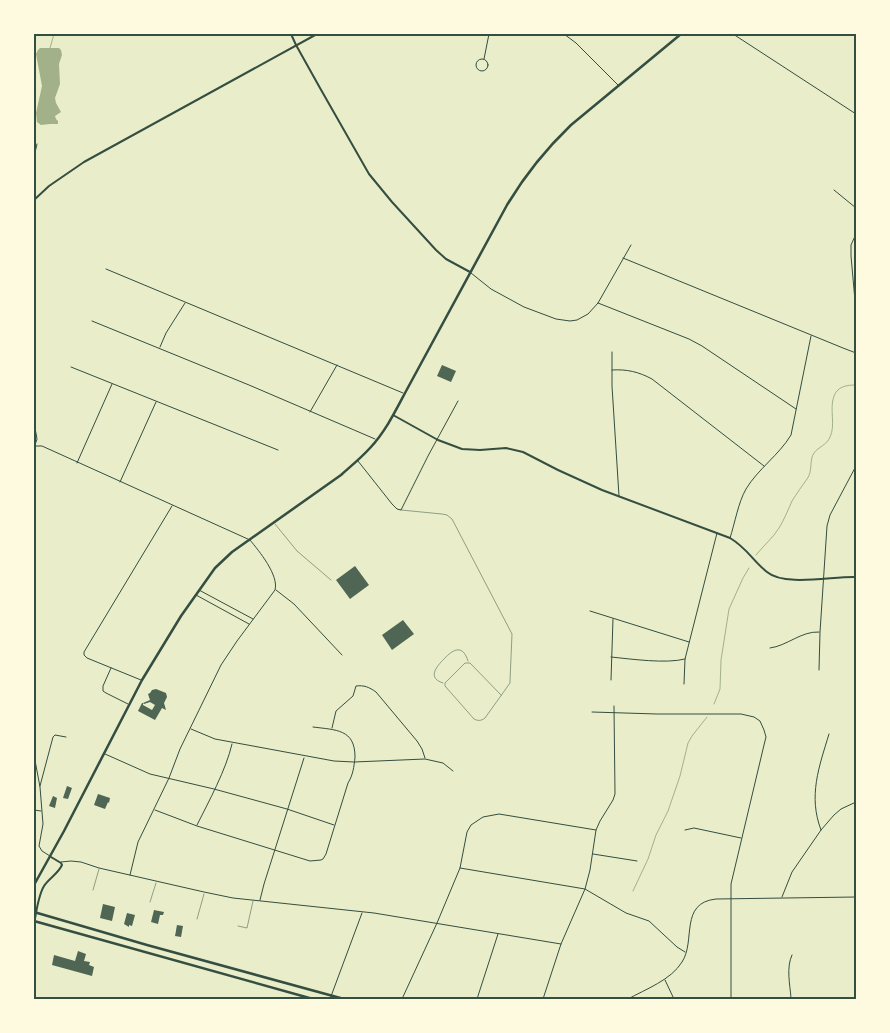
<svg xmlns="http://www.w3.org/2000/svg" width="890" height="1033" font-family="'Libre Baskerville',serif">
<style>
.water{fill:#a3b18a}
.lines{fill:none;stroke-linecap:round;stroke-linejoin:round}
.stream{stroke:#a3b18a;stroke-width:1}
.building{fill:#4f6655}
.service{stroke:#344e41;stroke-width:0.5}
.minor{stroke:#344e41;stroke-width:1}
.tertiary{stroke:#344e41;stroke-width:2}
.secondary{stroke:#344e41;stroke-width:2}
.primary{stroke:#344e41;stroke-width:2.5}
.trunk{stroke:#344e41;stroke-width:2.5}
.neatline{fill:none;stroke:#344e41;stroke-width:2}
</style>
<rect width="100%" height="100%" fill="#e9edc9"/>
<path class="water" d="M40,48H59L61,50L62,55L59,64L60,84L55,98L56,103L61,112L55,116L56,119L58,121V124H50L41,125L37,122L36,113L42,86L36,54L38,50Z"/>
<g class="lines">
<g class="stream">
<path d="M50,48L54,34"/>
<path d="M756,555C763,546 773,538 779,528C784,520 788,510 792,501C797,493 802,486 807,479C813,471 809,460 814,453C818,447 827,445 830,437C836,425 829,409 834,396C838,386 847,385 856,385"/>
<path d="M714,704L720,689L721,660L729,609L743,578L749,568"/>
<path d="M633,891L648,859L656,835L668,811L680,776L688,743L692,736L707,717"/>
</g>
</g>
<g class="building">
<path d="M442,365L456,371L451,382L437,376Z"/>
<path d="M355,566L369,585L350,599L336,580Z"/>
<path d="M403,620L414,634L392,650L382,635Z"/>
<path d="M156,689L166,693L167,697L164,703L166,710L162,708L155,720L138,711L142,703H143V705L152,710L155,705L150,702L144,704L143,703L150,700L148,694L150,693L152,690Z"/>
<path d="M67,786L72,788L68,799L63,798Z"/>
<path d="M98,794L110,798L109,803L108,802L105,809L94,805Z"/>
<path d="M53,796L57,798L55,808L49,806Z"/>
<path d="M103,904L115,907L112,921L100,918Z"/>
<path d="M154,910L164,912L163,915H160L158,924L151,922Z"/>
<path d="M127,913L135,915L132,926L129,925V927L124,924Z"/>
<path d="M177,925L183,926L181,937L175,936Z"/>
<path d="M78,951L86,954L84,961L90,962L89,965L94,967L92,976L52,965L54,955L75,961Z"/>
</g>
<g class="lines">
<g class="service">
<path d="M401,510L442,514L447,515L452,519L512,634L510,681V683L485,718C481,721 478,721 474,719L445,686V683L465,663H470L501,695"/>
<path d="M275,524L297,551L331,580"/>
<path d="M443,683C427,678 436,667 444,659C453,649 463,644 468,661"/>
<path d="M93,890L99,869"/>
<path d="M150,902L156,883"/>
<path d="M197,919L204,894"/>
<path d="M238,926L247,928L253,901"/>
</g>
<g class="minor">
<path d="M564,34L576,43L618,85"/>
<path d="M733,34L856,114"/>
<path d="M484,59L489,34"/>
<circle cx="482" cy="65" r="6"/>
<path d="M34,157L37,144"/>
<path d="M834,190L856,208"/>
<path d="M856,234L851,245V256L856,312"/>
<path d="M623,258L843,348L856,353"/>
<path d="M106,269L403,393"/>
<path d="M471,273L491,289L524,307L556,319L570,321L577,320L588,314L598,303L631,245"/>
<path d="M598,303L689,339L702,346L796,409"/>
<path d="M92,321L249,385L375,439"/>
<path d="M160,347L166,333L185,303"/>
<path d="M612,352V386L619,496"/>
<path d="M71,367L278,450"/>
<path d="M612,370C627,369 639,372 652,379L764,466"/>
<path d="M310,412L337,365"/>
<path d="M34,422L37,439L34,448"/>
<path d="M35,446H42L250,540C259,551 279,575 275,590L237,641L221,665L180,749L169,778L138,842L130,875"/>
<path d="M358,461L392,504L397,509L401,510L428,456L458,401"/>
<path d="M77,463L112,384"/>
<path d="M120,482L156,402"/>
<path d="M730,538C735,523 738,503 746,489C758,469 779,455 791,435L811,336"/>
<path d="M199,590L253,619"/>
<path d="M276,590L294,604L342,655"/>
<path d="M196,595L249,624"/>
<path d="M590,611L689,642"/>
<path d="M770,648C787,646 801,631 819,632"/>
<path d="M611,657C631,659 666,664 685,659"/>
<path d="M111,668L103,686V691L106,693L128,704"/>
<path d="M819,670L820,632L827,526L830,515L856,466"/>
<path d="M141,680L87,658L84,655V652L172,506"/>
<path d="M611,680L613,619"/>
<path d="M684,684L685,659L717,533"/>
<path d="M592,712L657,714H741L754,717L760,721L764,730L766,737L764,745L731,884V999"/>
<path d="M332,728L336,711L353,696L356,686C364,685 369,687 376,692L417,741L422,749L425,758"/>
<path d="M191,729L215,739L334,761L354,762L425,759L443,763L453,771"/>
<path d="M105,754L150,774L214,789L287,809L334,825"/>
<path d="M34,755L40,787L43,824L39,846L42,851L50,856"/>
<path d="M40,786L53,737L55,735L66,737"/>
<path d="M34,810L41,811"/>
<path d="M155,810L197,826L310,861L321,860L323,859L326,854L348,783C353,775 354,767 355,757C355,729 336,730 313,727"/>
<path d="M197,825C209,801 226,770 232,744"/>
<path d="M685,830L694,828L741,838"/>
<path d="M821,830C808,796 819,767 829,734"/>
<path d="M593,854L637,861"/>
<path d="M61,862L71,861L81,862L99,868L204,892L233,898L374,913L561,944"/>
<path d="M460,868L585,889L626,913L649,921L677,947L685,952"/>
<path d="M782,897L792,872L821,830L834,815L841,809L856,802"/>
<path d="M260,900L264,884L304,758"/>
<path d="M665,980L674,999"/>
<path d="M791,998C790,984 786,968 792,955"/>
<path d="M791,998L797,999"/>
<path d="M330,999L362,913"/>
<path d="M402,999L437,923L460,868L467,832L471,825L483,817L499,814L596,830"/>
<path d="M477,999L498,934"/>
<path d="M543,999L561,944L585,889L590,870L596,830L600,821L613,800L615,794L614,706"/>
<path d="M628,999C646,989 671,980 682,962C696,941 679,903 716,899L856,897"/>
</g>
<g class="tertiary">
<path d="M291,34L296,45L320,88L369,174L392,202L436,250L446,259L470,272"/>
<path d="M393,415L438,440L462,449L480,450L506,448L523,452L558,470L602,490L730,538C747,548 753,561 767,572C785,587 833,576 856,577"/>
<path d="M34,925C36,913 38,896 44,886C49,878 58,874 62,865L61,863L51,857"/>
</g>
<path class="secondary" d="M34,200L49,186L84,162L317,34"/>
<path class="primary" d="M34,885L64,831L142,680L181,616L215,568L232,552L341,475C351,466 361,458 370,448C385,432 395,412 405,393L507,205C525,175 546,149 571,125L681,34"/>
<g class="trunk">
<path d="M34,912L147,945L344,999"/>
<path d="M34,921L313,999"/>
</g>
</g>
<rect width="890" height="1033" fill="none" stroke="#fefae0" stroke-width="70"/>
<rect x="35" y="35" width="820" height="963" class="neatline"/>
</svg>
